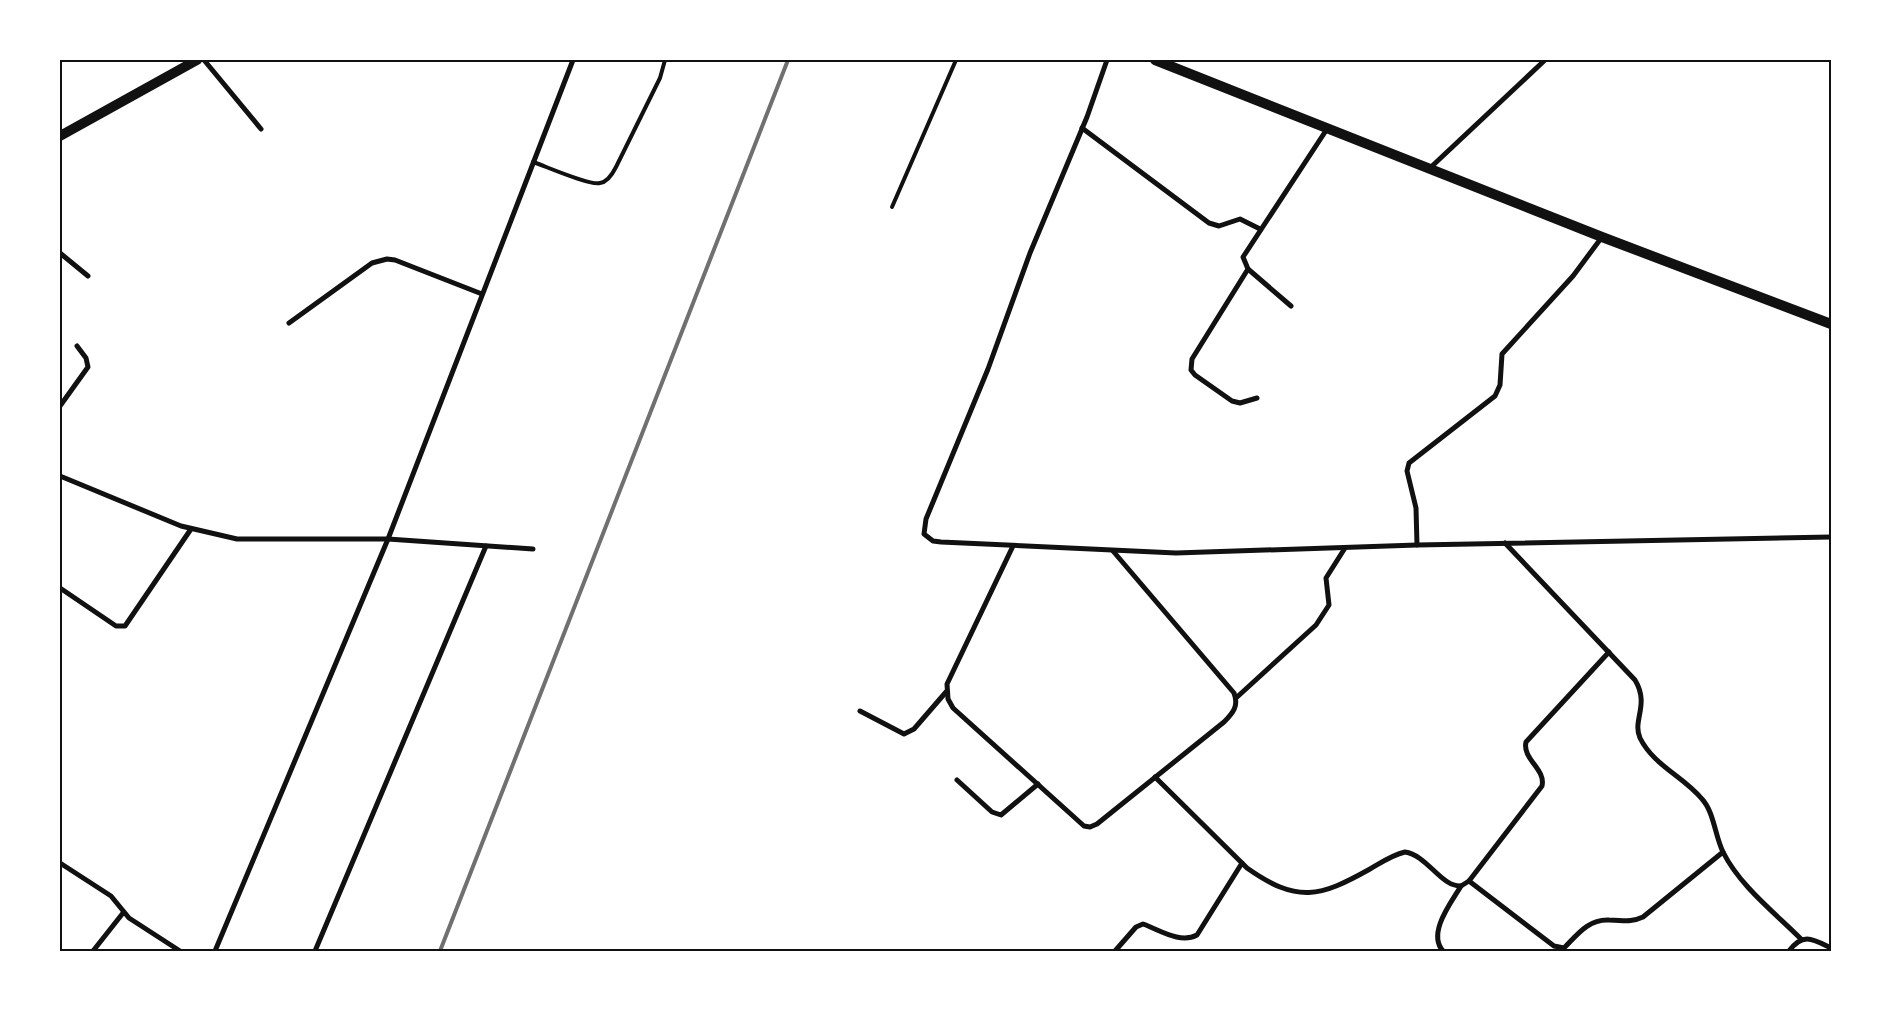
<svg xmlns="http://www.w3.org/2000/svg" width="1891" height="1011" font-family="'IBM Plex Sans',sans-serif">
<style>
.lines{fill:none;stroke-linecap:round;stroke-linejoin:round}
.service{stroke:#111;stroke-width:4}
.minor{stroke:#111;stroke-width:5}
.secondary{stroke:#111;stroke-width:10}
.rail{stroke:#707070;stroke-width:4}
.neatline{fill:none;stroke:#111;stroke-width:2}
</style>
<rect width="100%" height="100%" fill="#fff"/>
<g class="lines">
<g class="service">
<path d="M533,162C545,166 590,186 600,183C608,182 613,173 616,167L660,78L665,60"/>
<path d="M892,207L956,60"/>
</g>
<g class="minor">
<path d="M204,60L261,129"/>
<path d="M1107,60L1087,117L1030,253L988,369L926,519L924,534L933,541L941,542L1176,553L1417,545L1831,537"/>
<path d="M1082,128L1209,223L1219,226L1240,219L1260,229"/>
<path d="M1430,168L1545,60"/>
<path d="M60,253L88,276"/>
<path d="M1248,269L1192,359L1191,370L1195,375L1232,401L1240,403L1257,398"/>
<path d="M1291,306L1248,269L1243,257L1327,129"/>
<path d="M289,323L372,263L387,259L395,260L482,294"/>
<path d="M60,406L88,367L86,358L77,346"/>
<path d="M60,476L181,526L237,539H388L533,549"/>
<path d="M1505,543L1635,680C1650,705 1632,720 1640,738C1654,766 1683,776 1702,799C1714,812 1715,836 1723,852C1740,886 1774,912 1801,939"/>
<path d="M1417,545L1416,508L1407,471L1409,463L1495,396L1500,385L1502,354L1573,276L1602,237"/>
<path d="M1013,546L947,684L948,699L953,708L1084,826L1090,827L1097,824L1224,722C1233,713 1239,706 1234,693L1113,551"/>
<path d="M60,588L116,626H125L191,529"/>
<path d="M1236,698L1316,625L1329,605L1326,578L1345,548"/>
<path d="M860,711L904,734L914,729L946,692"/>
<path d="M1155,777L1247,868C1298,904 1320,897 1370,869C1382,862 1392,855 1405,852C1427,855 1441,887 1461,886L1469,881L1542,786C1546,769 1522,759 1526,742L1609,652"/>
<path d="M957,780L992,812L1001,815L1038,784"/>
<path d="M60,863L111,896L129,918L180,951"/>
<path d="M1469,881L1554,946L1564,948C1577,935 1588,919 1609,920C1623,920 1630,923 1643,917L1723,852"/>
<path d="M93,951L123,913"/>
<path d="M215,951L388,539L573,60"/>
<path d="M315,951L486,546"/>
<path d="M1115,951L1136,927L1143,924C1160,930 1180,944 1197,935L1242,863"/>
<path d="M1443,951C1427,933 1451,903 1461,886"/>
<path d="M1789,951C1803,932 1813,939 1831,948"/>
</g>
<g class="secondary">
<path d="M1155,60L1602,237L1831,324"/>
<path d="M60,136L197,60"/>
</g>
<path class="rail" d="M440,951L788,60"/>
</g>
<rect width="1891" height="1011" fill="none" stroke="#ffffff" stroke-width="122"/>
<rect x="61" y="61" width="1769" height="889" class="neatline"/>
</svg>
